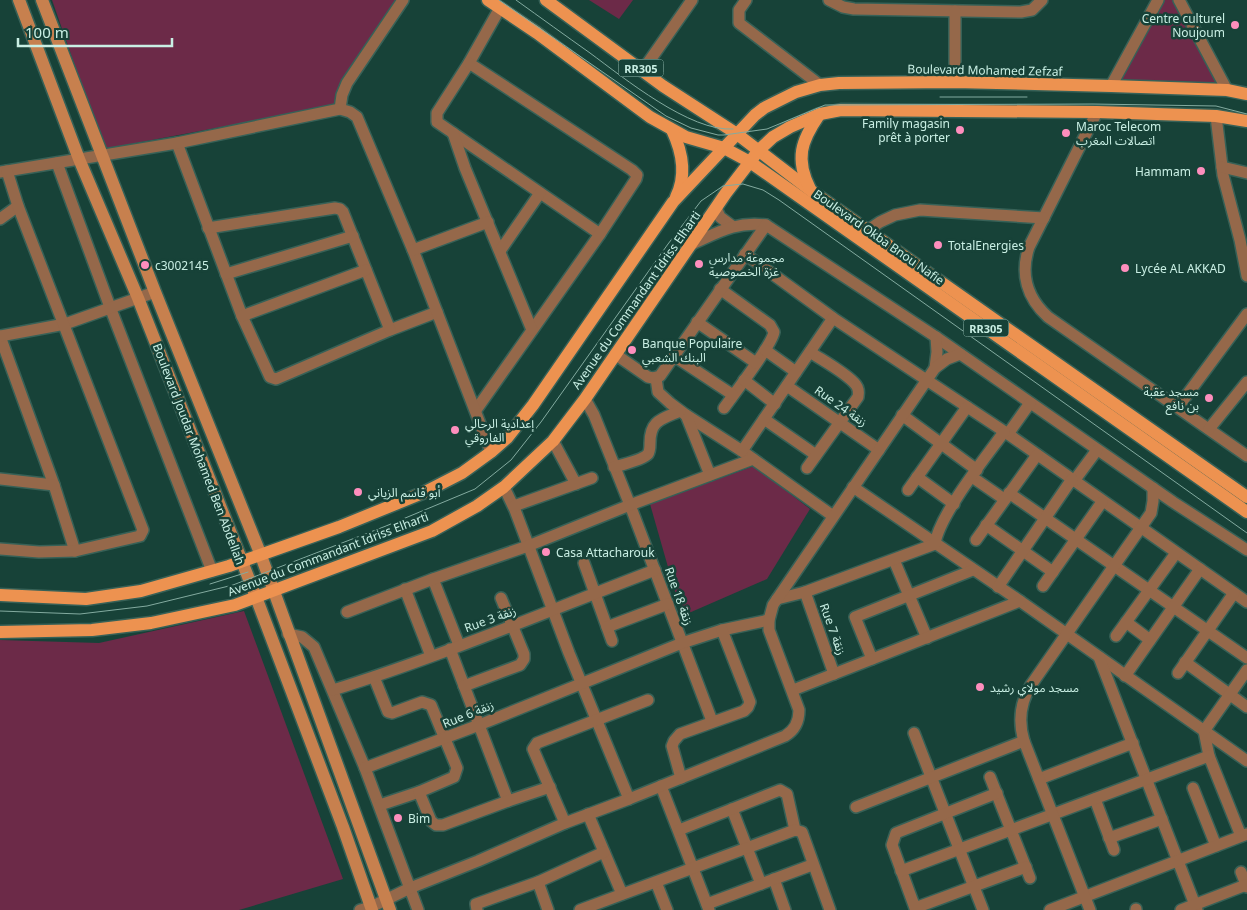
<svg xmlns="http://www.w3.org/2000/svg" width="1247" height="910" font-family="'Noto Sans','Noto Sans Arabic',sans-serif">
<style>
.green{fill:#6c2a48}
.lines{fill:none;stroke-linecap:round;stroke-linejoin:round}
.minor-casing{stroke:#376157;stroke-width:14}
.secondary-casing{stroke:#376157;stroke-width:15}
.primary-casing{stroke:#376157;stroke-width:15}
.minor{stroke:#95684a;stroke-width:11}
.secondary{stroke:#c7804e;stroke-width:12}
.primary{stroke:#ed9250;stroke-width:12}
.tram{stroke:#83aba0;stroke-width:1}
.poi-dot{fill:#fe8ebd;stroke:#174238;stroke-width:2}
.labels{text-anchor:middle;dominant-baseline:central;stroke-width:5;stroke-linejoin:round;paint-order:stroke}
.shield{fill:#174238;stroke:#94bbb0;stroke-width:1}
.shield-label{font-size:11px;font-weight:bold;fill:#c9efe4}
.poi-label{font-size:12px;fill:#c9efe4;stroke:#174238;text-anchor:start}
.street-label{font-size:12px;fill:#c9efe4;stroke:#174238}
</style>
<rect width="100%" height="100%" fill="#174238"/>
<g class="green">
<path d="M52,0H396L334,106L104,149Z"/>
<path d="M589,0H633L619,19Z"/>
<path d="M1162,0H1174L1222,90L1119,82Z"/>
<path d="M754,466L810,509L767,579L682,616L650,504Z"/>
<path d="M244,611L343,879L239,910H0V640L99,643Z"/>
</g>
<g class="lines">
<defs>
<g id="minor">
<path d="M746,0L739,10V23L820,85"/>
<path d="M829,0L843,7L854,9L1021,12L1032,10L1042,0"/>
<path d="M1179,0L1227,90"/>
<path d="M500,8L469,63L437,113V122L600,234"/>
<path d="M469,63L632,170L637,175L636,179L600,234L476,410"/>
<path d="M643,70L692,0"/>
<path d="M955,82V11"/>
<path d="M1111,86L1158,0"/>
<path d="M340,109L342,95L347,83L403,0"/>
<path d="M1097,112L1029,247C1020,274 1027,298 1048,317L1247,456"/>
<path d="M1216,116L1223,175L1240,240L1247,276"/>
<path d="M453,133L465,168L532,330"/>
<path d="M177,143L242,316L270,377L276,379L390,330L437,312"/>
<path d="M57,163L110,307L212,571"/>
<path d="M1222,167L1247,173"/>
<path d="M0,172L177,143L340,109L350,112L357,117L413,250L491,452"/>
<path d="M716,208L720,217L732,226"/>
<path d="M0,219L18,206"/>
<path d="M208,228L335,208L340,209L343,212L390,330"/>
<path d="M868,230L880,222L895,215L920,210L1044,218"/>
<path d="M690,245C717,233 735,221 766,225L936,337L1173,502L1247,550"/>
<path d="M413,250L488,222"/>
<path d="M500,251L540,193"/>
<path d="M745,254L833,318L1008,434L1247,602"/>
<path d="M226,274L353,236"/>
<path d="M720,289L770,325L774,332C772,345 734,394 724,408"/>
<path d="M242,316L366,270"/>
<path d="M697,322L756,363"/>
<path d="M0,336L54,485L75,551"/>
<path d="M0,336L65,324L155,292"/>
<path d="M765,350L796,372"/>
<path d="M615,354L648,377L653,378L660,376L766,225"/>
<path d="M674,356L733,395"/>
<path d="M935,368L937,352L936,337"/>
<path d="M656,378L658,392L670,403L686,415L742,451L833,516"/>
<path d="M744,380L775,404"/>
<path d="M787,386L879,450"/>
<path d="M585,399L594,415L630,505L712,721"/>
<path d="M1178,407L1247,314"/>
<path d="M686,415L710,475"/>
<path d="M902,415L977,470"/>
<path d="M764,419L816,455"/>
<path d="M1209,429L1247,382"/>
<path d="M1008,434L1030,403"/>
<path d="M553,441L576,484"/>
<path d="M742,451L833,318"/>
<path d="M614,467C621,465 643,460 648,454C650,451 650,447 650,443C650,420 662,419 680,411"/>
<path d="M807,468L858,397C859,392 859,389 856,385C848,374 822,360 810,352"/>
<path d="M917,477L954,504"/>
<path d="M972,477L1004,499"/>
<path d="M0,479L54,485"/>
<path d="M1074,481L1097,450"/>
<path d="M504,487L515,510L569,653L629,799"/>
<path d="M853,487L1020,601L1247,761"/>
<path d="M908,490L967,407"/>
<path d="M1009,493L1247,658"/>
<path d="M514,506L592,478"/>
<path d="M986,525L1053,572"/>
<path d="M976,540L1037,455"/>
<path d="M0,549L39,552L75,551L140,536L143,530L18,206L7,171"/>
<path d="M894,560L927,638"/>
<path d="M584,563L612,641"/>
<path d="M433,579L459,645"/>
<path d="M1043,586L1102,502"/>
<path d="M998,587L1072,479"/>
<path d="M405,589L431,656"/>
<path d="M805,592L935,544C939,515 986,457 1004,432"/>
<path d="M777,599L805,592L834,674"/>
<path d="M347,612L433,579L528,546L630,505L753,459"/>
<path d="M1126,622L1150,640"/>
<path d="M607,627L668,604"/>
<path d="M288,634L302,637L314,647L365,768L418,910"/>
<path d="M1116,636L1176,553"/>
<path d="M450,649L508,801"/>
<path d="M1099,657L1197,910"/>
<path d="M872,659L855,617L973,570"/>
<path d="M1185,662L1247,707"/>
<path d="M1178,673L1234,593"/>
<path d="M1125,676L1200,569"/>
<path d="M374,677L388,712L392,713L422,702L431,705L457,768L454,777L419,792L380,805"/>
<path d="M464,686L520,665L524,659V654L501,598"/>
<path d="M333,690C442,656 548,611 655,570"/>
<path d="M793,690L1020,601"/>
<path d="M914,733L983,910"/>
<path d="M365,768L479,725L682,643L722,630L769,620"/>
<path d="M990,777L1030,878"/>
<path d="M681,778L672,746L674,741L680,734L744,711L748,707L750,702L722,630"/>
<path d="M1039,779L1133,743"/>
<path d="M661,786L709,910"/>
<path d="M1193,788L1216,846"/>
<path d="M419,792L431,821L436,825H443L508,801L550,787"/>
<path d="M997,793L896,833L892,845L915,908L1026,867"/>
<path d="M1095,799L1114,850"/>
<path d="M856,807L1024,741"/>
<path d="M732,809L761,884"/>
<path d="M588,814L622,894"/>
<path d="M565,823L533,749L537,743L648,700"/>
<path d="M679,830L780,790L787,794L795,830"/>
<path d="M1241,836L1209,756L1204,731L1247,670"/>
<path d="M1109,838L1162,819"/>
<path d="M901,871L1209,756"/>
<path d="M1241,872L1247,887"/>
<path d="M774,879L785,910"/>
<path d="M538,882L548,910"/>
<path d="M656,882L667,910"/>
<path d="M707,904L812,865"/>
<path d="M1136,909V910"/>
<path d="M360,910L371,907L410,888L478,861L565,823L629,799L785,736C795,730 799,722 799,710L769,630V620L773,605L935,368L947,359L960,354"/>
<path d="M477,910L476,904L538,882L604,852"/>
<path d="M580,910L795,830L802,832L830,910"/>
<path d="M1050,910L1247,834"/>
<path d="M1090,910L1024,741C1018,721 1020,703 1031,685L1151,513L1153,501V488"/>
<path d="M1181,910L1246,885"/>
</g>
<g id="secondary">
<path d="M19,0L79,159L138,298L256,597L343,827L372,910"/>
<path d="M42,0L155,292L260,553L390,910"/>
</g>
<g id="primary">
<path d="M488,0L537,33L650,117L686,137L724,148L750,162L1247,512"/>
<path d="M546,0L663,86L737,134L814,193L1247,497"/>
<path d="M672,130C682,151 687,175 676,197"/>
<path d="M810,189C795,159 801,141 819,115"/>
<path d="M0,595L86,599L141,591L229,566L339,527L425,492L462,473L491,452L507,438L533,405L673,202L755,115L764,108L796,92L820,85L839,83L955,82L1111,86L1227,90L1247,94"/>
<path d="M0,632L92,630L151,623L235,605L432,531L477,506L504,487L553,441L585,399L726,193L759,150L773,137L790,127L820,114L841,110L1097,112L1216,116L1247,121"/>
</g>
</defs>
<use href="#minor" class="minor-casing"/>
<use href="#secondary" class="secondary-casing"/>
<use href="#primary" class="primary-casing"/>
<use href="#minor" class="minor"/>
<use href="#secondary" class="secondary"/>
<use href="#primary" class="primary"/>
<g class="tram">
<path d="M499,0L666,116L691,128L718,135H724L767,129L825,105L1093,104L1216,106L1247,114"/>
<path d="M516,0C541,18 566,36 590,53C624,78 690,132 733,129"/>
<path d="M940,97H1027"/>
<path d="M210,584L248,572"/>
<path d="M0,611L80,614L147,606L233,585L386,526L475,489L511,460L541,422L668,244L701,201L723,186L743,184L763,190L779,200L1247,533"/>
</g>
</g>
<g class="poi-dot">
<circle cx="1235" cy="25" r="5"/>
<circle cx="960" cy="130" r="5"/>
<circle cx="1066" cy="133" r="5"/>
<circle cx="1201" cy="171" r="5"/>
<circle cx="938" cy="245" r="5"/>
<circle cx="699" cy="264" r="5"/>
<circle cx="145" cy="265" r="5"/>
<circle cx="1125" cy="268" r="5"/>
<circle cx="632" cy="350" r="5"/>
<circle cx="1209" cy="398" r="5"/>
<circle cx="455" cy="430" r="5"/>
<circle cx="358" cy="492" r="5"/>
<circle cx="546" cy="552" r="5"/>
<circle cx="980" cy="687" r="5"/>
<circle cx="398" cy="818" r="5"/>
</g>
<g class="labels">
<g class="shield">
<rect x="618.5" y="59.5" width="45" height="17" rx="4"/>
<rect x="963.5" y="319.5" width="45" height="17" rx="4"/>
</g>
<g class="shield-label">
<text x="641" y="68">RR305</text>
<text x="986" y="328">RR305</text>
</g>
<g class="poi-label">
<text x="1225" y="18" text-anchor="end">Centre culturel<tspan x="1225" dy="14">Noujoum</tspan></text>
<text x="950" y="123" text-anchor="end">Family magasin<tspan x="950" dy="14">prêt à porter</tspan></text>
<text x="1076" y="126">Maroc Telecom<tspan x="1076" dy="14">اتصالات المغرب</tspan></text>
<text x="1191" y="171" text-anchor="end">Hammam</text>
<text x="948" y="245">TotalEnergies</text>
<text x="709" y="257">مجموعة مدارس<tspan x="709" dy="14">غزة الخصوصية</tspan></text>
<text x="155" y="265">c3002145</text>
<text x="1135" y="268">Lycée AL AKKAD</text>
<text x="642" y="343">Banque Populaire<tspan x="642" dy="14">البنك الشعبي</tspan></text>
<text x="1199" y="391" text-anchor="end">مسجد عقبة<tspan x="1199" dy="14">بن نافع</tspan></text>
<text x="465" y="423">إعدادية الرحالي<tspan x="465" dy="14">الفاروقي</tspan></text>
<text x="368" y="492">أبو قاسم الزياني</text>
<text x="556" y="552">Casa Attacharouk</text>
<text x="990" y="687">مسجد مولاي رشيد</text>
<text x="408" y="818">Bim</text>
</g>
<g class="street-label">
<text transform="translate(985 70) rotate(1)">Boulevard Mohamed Zefzaf</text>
<text transform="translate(879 237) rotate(35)">Boulevard Okba Bnou Nafie</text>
<text transform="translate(636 300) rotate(-55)">Avenue du Commandant Idriss Elharti</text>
<text transform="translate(841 406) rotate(35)">Rue 24 زنقة</text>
<text transform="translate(199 454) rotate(69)">Boulevard Joudar Mohamed Ben Abdellah</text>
<text transform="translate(328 554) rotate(-21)">Avenue du Commandant Idriss Elharti</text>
<text transform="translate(679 596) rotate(70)">Rue 18 زنقة</text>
<text transform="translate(490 619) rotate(-20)">Rue 3 زنقة</text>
<text transform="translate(833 629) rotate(70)">Rue 7 زنقة</text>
<text transform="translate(468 714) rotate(-22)">Rue 6 زنقة</text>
</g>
</g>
<path d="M18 38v8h154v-8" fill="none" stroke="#c9efe4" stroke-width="2.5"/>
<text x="25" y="38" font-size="15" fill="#c9efe4" stroke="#174238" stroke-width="4" paint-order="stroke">100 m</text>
</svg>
